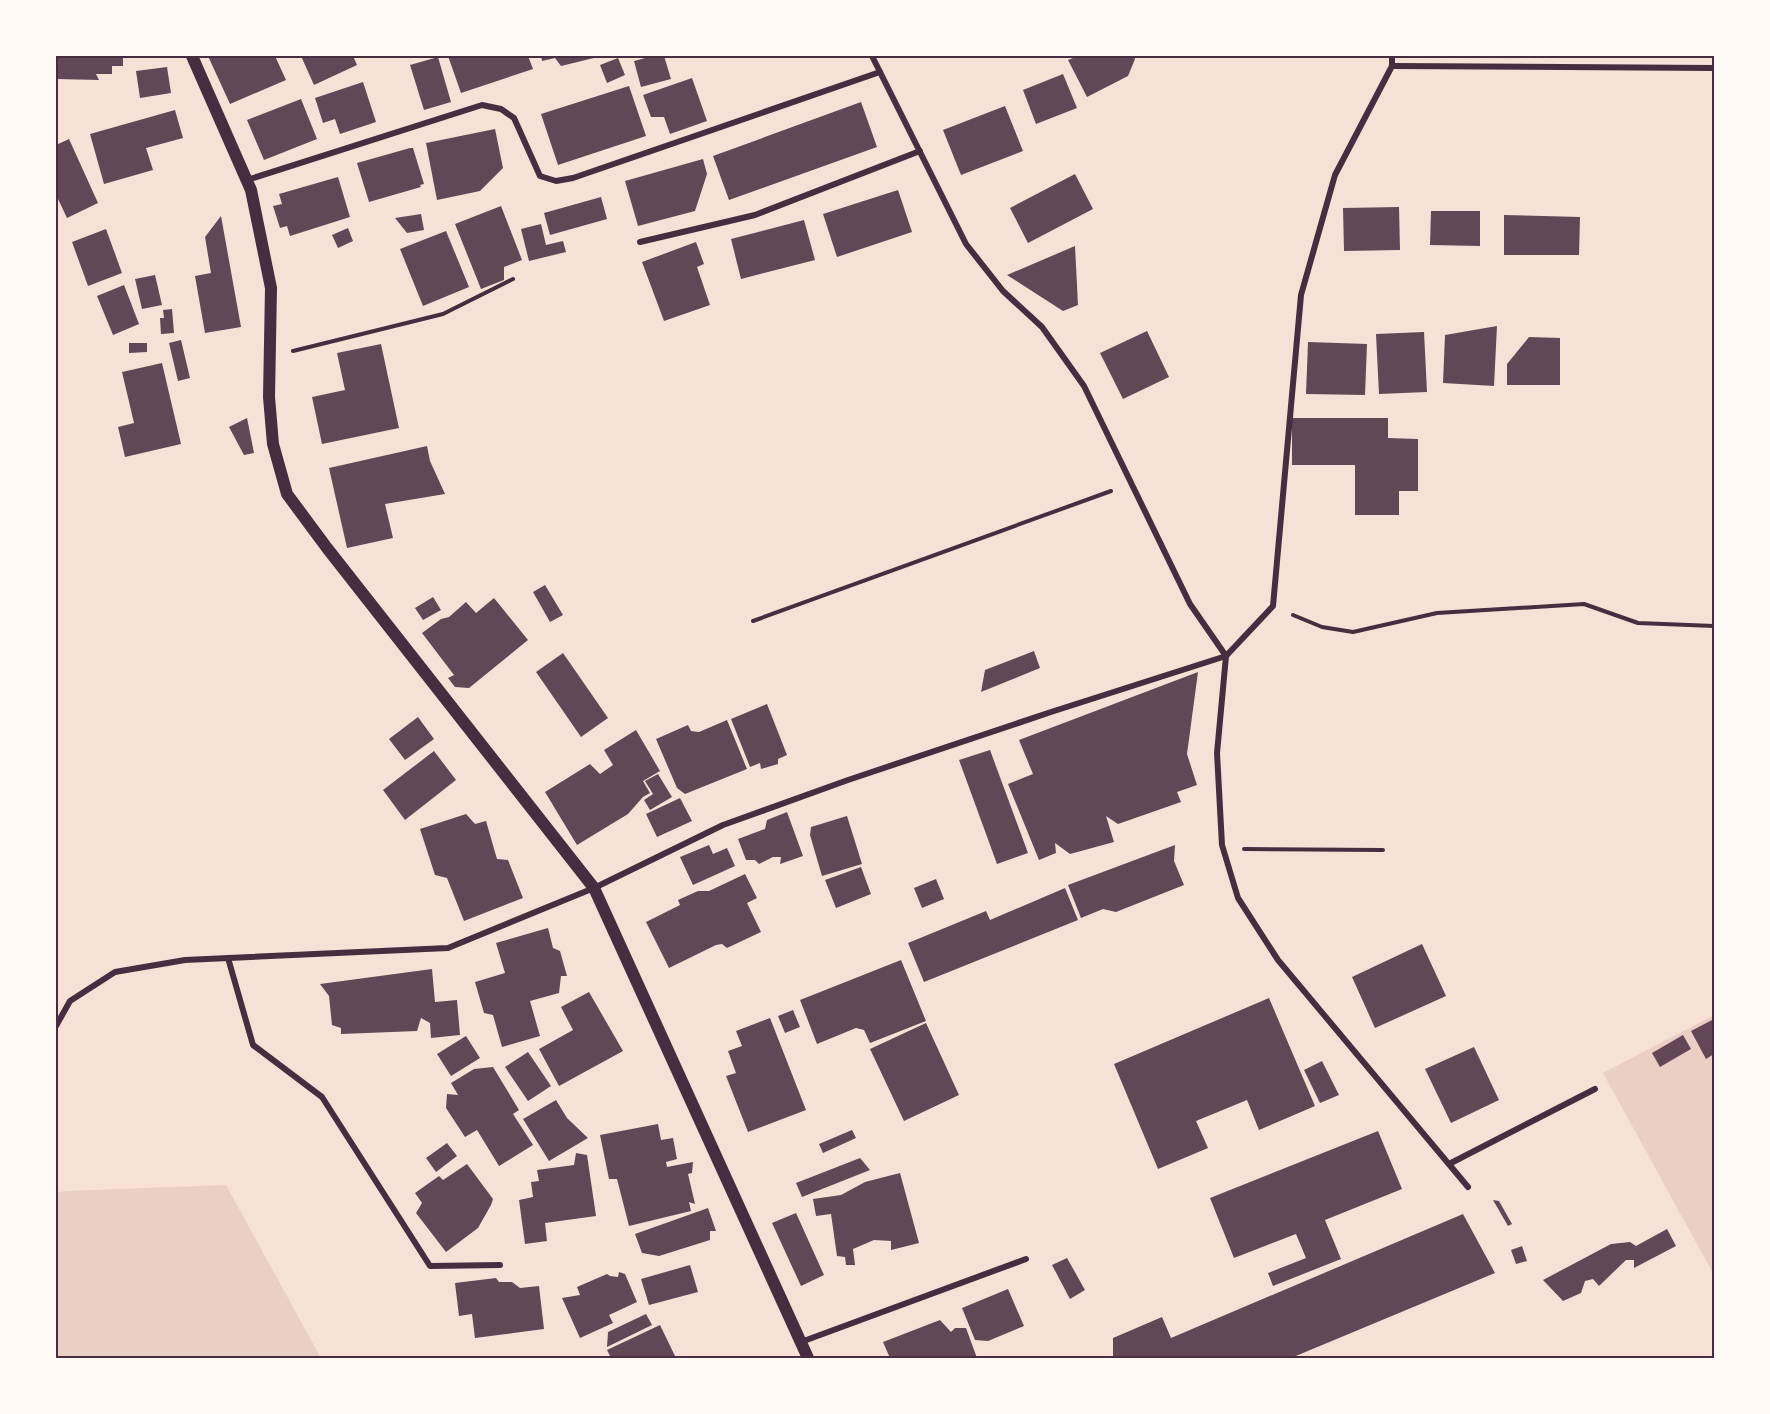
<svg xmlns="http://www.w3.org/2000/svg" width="1770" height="1414" font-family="'Sofia Sans Condensed',sans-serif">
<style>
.green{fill:#ebcfc5}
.building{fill:#644757}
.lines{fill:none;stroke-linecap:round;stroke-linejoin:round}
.path{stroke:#4a2c40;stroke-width:4}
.minor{stroke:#4a2c40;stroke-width:6}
.secondary{stroke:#4a2c40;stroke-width:12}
.neatline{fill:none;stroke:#4a2c40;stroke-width:2}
</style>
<rect width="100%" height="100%" fill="#f7e1d7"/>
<g class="green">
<path d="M1714,1015V1275L1603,1073Z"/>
<path d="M226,1185L321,1358H56V1193L65,1191Z"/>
</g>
<g class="building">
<path d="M56,56H123V66H112V74H96L99,80L56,79Z"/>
<path d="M208,56H275L286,80L230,104Z"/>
<path d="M301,56H353L357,65L314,85Z"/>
<path d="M448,56H528L533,69L461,93Z"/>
<path d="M541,56H602L561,66L555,58L542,61Z"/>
<path d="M653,56H664L671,79L641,87L634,61Z"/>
<path d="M1078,56H1134L1135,59L1128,76L1087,97L1068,60Z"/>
<path d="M438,57L451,102L424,110L410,65Z"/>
<path d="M618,58L625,75L607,83L600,65Z"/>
<path d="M167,67L171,93L140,98L136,71Z"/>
<path d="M1063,74L1077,108L1036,124L1023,90Z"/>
<path d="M692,78L707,121L670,134L664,117H651L643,95Z"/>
<path d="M363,82L376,122L340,134L335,119L323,123L315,98Z"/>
<path d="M629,86L646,136L558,165L541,114Z"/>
<path d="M301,99L317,139L264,160L247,120Z"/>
<path d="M861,102L877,147L729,200L713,156Z"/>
<path d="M1005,106L1023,151L961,175L943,130Z"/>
<path d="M175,110L183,138L146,148L153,170L104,184L90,134Z"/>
<path d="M495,129L503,168L480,191L437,200L426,143Z"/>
<path d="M69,139L98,203L67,218L58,199L56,200V145Z"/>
<path d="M410,148H413L424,184L420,185L421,187L369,202L357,163Z"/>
<path d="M703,159L707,174L695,211L638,226L625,181Z"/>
<path d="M1075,174L1093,209L1028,243L1010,208Z"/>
<path d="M338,177L350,217L290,236L287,226L280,228L273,206L282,204L279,194Z"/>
<path d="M898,190L912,232L837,257L823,214Z"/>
<path d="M601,197L607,219L550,235L544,213Z"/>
<path d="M501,206L522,260L504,267V280L481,289L455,224Z"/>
<path d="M1399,207L1400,250L1344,251L1343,208Z"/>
<path d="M1431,211H1480V246L1430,245Z"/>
<path d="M421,214L424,230L407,233L395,218Z"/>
<path d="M1504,215L1580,217L1579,255H1504Z"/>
<path d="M221,216L241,327L205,333L195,276L211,273L205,237Z"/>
<path d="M804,220L815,260L741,279L731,239Z"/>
<path d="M541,224L546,245L563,241L566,252L529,261L521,229Z"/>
<path d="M348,228L353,241L338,248L332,235Z"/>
<path d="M106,229L122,273L88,286L72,242Z"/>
<path d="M446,231L469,287L423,306L400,249Z"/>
<path d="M696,242L704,264L697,267L710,305L664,321L642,262Z"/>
<path d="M1075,246L1078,305L1063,311L1007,275Z"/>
<path d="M155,275L162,305L142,309L135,279Z"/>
<path d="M124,285L139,324L113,335L97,296Z"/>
<path d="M172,309L174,333L161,334L160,318H164L163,310Z"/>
<path d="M1497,326L1494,386L1443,383L1445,335Z"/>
<path d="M1147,331L1169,377L1123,399L1100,353Z"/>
<path d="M1424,332L1427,392L1379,394L1376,334Z"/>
<path d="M1529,337L1560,338V385H1507V364Z"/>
<path d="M181,340L190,378L178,381L169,343Z"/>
<path d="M1308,342L1367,344L1365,395L1306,394Z"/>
<path d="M129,343H147V352L129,353Z"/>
<path d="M381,344L399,428L322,444L312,397L345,390L337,353Z"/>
<path d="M162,363L181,444L125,457L118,427L134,423L122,372Z"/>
<path d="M247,418L254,453L244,455L229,427Z"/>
<path d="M1292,418H1388V438L1418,439V491H1399V515H1355V465H1292Z"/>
<path d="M427,446L430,461L445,494L385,504L393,538L347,548L329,468Z"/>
<path d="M545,585L563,615L550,622L533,592Z"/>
<path d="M433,597L441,610L423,620L415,608Z"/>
<path d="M494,598L528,640L469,688L455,687L448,678L454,675L422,633L441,619L449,617L466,602L476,613Z"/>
<path d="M1034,651L1040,668L981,692L985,670Z"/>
<path d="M563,653L608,718L581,737L536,672Z"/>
<path d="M1198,672L1187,754L1197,785L1177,792L1181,802L1118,824L1106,816L1114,842L1070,854L1055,843L1056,853L1039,860L1008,784L1033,774L1019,740Z"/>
<path d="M767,704L787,755L778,759V764L761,769L760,763L750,767L731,719Z"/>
<path d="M418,717L434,739L405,760L389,739Z"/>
<path d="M727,720L747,769L685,794L677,788L656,739L688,725L691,731L699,732Z"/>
<path d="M636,730L660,771L643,781L650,793L643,797L628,814L577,845L545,792L590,764L600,774L613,765L604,750Z"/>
<path d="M990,750L1028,853L997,864L959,760Z"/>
<path d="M434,751L456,780L405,820L383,790Z"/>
<path d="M658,774L672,797L650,810L644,800L653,794L645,781Z"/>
<path d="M680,798L692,821L657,837L646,814Z"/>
<path d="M787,812L803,856L780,864L781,857H773L759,864L755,860H746L738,839L765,829L767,820Z"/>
<path d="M466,814L475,824L486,821L497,859L508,860L523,898L464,921L447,878L435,875L420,829Z"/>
<path d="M847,816L862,864L822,876L810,835L811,827Z"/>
<path d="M709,845L713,854L727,848L735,866L693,885L680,857Z"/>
<path d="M1175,845L1174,861L1184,885L1116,912L1103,909L1081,918L1068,885Z"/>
<path d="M861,867L871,894L836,908L825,880Z"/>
<path d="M745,874L757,898L747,903L761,932L727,948L722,944L716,945L669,968L646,922L680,905L678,900L698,891H709Z"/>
<path d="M936,879L944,899L922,908L914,888Z"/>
<path d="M1065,888L1078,920L924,982L908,943L986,911L990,920Z"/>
<path d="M548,928L553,948L560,951L567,976H561L559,993L530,1001L540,1036L502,1047L493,1015L484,1013L475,982L505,973L496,943Z"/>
<path d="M1422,944L1446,996L1375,1028L1352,977Z"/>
<path d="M901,960L926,1021L870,1043L864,1030L856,1028L817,1044L800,1000Z"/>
<path d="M432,969L435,1002L457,1000L460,1035L431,1038L430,1023L421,1018L417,1031L341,1034V1028L332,1025L329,996L320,984Z"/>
<path d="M589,992L623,1051L559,1086L539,1049L573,1030L561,1007Z"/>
<path d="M1269,998L1315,1106L1259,1130L1247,1100L1196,1121L1208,1148L1158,1169L1114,1064Z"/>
<path d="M793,1010L800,1027L785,1033L778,1016Z"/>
<path d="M770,1018L806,1110L748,1132L726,1076L736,1073L728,1051L742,1046L736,1031Z"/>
<path d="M1714,1019V1054L1706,1059L1691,1031Z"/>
<path d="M926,1023L959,1095L904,1121L870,1049Z"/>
<path d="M1683,1035L1691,1049L1660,1067L1652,1053Z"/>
<path d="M466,1036L480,1058L451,1076L437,1054Z"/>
<path d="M1474,1047L1499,1100L1451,1123L1425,1069Z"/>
<path d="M528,1052L551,1086L528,1101L505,1067Z"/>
<path d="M1322,1061L1339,1095L1320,1103L1304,1070Z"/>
<path d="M493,1067L519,1110L513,1114L533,1145L499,1166L477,1130L465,1137L446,1108L447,1094L458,1095L451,1083L474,1069Z"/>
<path d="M556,1100L567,1118L588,1138L549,1161L523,1119Z"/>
<path d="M658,1124L661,1140L673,1138L677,1159L666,1162L667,1167L693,1162L692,1173L688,1174L695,1204L689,1202L691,1211L629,1226L617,1179H609L600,1135Z"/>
<path d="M852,1130L856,1138L823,1153L819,1144Z"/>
<path d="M1378,1131L1402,1189L1325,1220L1341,1259L1273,1286L1268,1273L1306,1258L1296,1234L1234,1258L1210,1198Z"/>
<path d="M447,1143L457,1156L436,1172L426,1158Z"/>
<path d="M576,1153L587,1155L596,1216L545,1223L547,1241L525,1244L519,1200L533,1197L531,1182L539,1181L537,1170L574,1165Z"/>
<path d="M860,1158L870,1170L802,1197L796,1183Z"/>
<path d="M467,1164L493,1199L491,1205L478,1228L446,1252L416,1213L422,1203L415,1193L439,1176L443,1180Z"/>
<path d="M900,1173L919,1243L891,1250V1241L874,1240L853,1249L855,1265H846L845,1257L837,1256L831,1214L816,1216L813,1199L841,1195L865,1182Z"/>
<path d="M1493,1200L1499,1201L1512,1224L1508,1226Z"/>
<path d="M708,1208L716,1231H710V1240L659,1256L642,1253L635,1234Z"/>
<path d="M796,1213L824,1275L801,1286L772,1223Z"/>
<path d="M1463,1214L1495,1273L1291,1358H1113V1338L1162,1317L1171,1338Z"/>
<path d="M1667,1229L1676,1246L1634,1268V1260H1626L1599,1286L1593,1279L1585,1281L1581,1293L1563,1301L1543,1280L1611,1244L1630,1242L1636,1246Z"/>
<path d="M1522,1246L1527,1261L1516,1264L1511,1250Z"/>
<path d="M1067,1258L1085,1290L1070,1299L1052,1265Z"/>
<path d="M690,1265L698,1292L649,1305L641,1279Z"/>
<path d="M619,1272L625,1274L637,1302L609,1315L613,1323L580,1338L562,1298L580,1295L577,1287L607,1274L610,1276L618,1277Z"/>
<path d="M496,1278L499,1282H512L520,1288L539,1286L544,1329L475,1338L472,1314L459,1316L455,1283Z"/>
<path d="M1008,1289L1024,1326L988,1341L975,1340L962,1308Z"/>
<path d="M646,1314L652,1325L607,1347L608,1332Z"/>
<path d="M940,1320L951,1332L955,1328H966L977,1358H890L883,1342Z"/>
<path d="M660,1325L676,1358H611L607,1350Z"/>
</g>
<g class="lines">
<g class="path">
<path d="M293,351L443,314L513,279"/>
<path d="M1293,615L1322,627L1353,632L1437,613L1584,604L1638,623L1714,626"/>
<path d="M753,621L1111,491"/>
<path d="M1244,849L1383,850"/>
</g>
<g class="minor">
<path d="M872,56L966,244L1003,291L1042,327L1084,386L1190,604L1226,656L1217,753L1222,845L1238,898L1278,960L1468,1187"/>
<path d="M1392,66L1714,68"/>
<path d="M247,180L482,105L501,109L514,118L540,176L556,181L573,178L880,72"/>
<path d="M640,242L755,215L920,151"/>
<path d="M228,958L253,1045L322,1097L430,1266L500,1265"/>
<path d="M56,1026L70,1001L115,972L185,960L448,948L594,888L723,825L848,780L1051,712L1226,656L1273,606L1301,295L1335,175L1392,66V56"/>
<path d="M1449,1164L1595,1089"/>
<path d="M801,1342L1026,1259"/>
</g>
<path class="secondary" d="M192,56L251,190L271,288L269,397L273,444L287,494L327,548L594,888L808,1358"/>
</g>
<rect width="1770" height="1414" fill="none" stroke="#fffaf5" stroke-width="114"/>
<rect x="57" y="57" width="1656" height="1300" class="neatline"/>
</svg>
